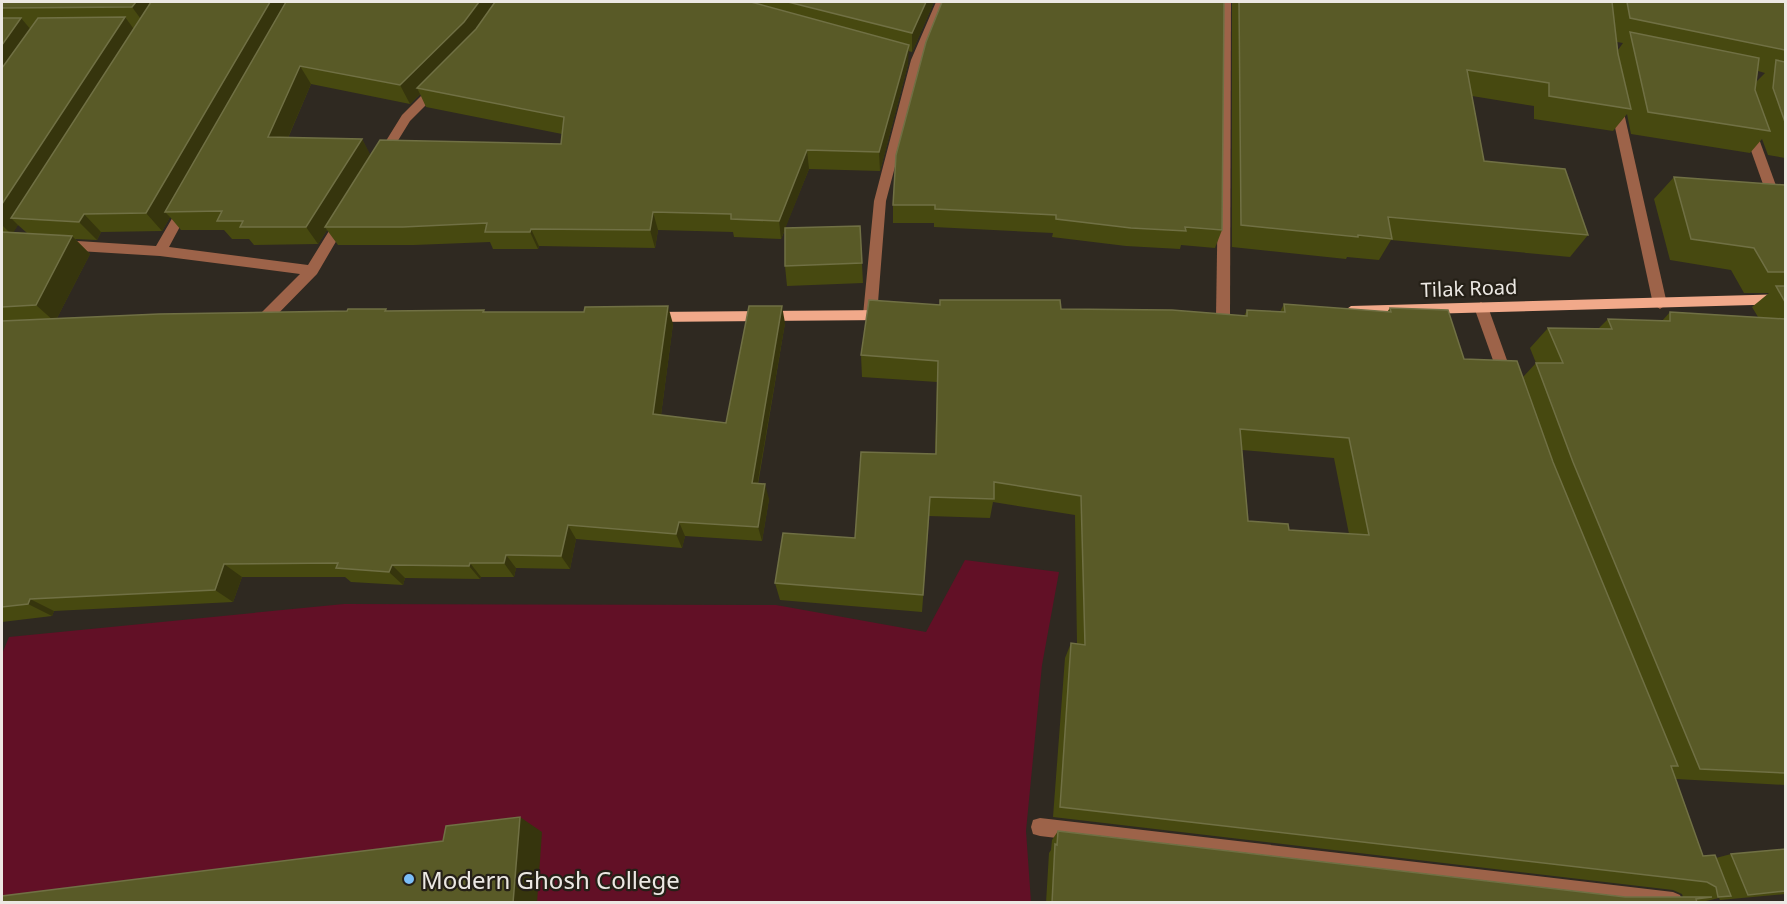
<svg xmlns="http://www.w3.org/2000/svg" width="1787" height="904" font-family="'Noto Sans',sans-serif">
<style>
.green{fill:#621026}
.lines{fill:none;stroke-linecap:round;stroke-linejoin:round}
.minor{fill:#9d6349;fill-rule:evenodd}
.major{fill:#f1a98a;fill-rule:evenodd}
.wall{fill:#474910;fill-rule:evenodd}
.shaded-wall{fill:#36350d}
.building{fill:#595a27;stroke:#707044;stroke-width:1.5;fill-rule:evenodd}
.poi-dot{fill:#7bbef8;stroke:#252017;stroke-width:2}
.labels{text-anchor:middle;dominant-baseline:central;stroke-width:4.5;stroke-linejoin:round;paint-order:stroke}
.street-label{font-size:20px;fill:#ece8e3;stroke:#252017}
.near-poi-label{font-size:24px;fill:#ece8e3;stroke:#252017;text-anchor:start}
</style>
<rect width="100%" height="100%" fill="#2f2921"/>
<path class="green" d="M965,560L1059,572L1042,665L1026,831L1031,902H2V654L9,637L344,604L776,605L926,632Z"/>
<g class="lines">
<g class="minor">
<path d="M936,2H946L923,60L886,201L877,315L870,320L863,315L874,201L911,60Z"/>
<path d="M1221,2H1231L1230,316L1223,321L1216,316Z"/>
<path d="M437,83L443,87L441,90L410,121L386,160H378L376,157L402,115L433,84Z"/>
<path d="M1616,100L1622,104L1667,304L1660,309L1653,304L1610,104Z"/>
<path d="M1749,124L1755,128L1786,213V237L1780,232L1743,128Z"/>
<path d="M185,201L191,206L169,247L308,265L337,218L342,216L348,221L317,274L269,323L264,324L257,319L259,315L300,274L160,256L62,250L55,245L62,240L156,246L181,203Z"/>
<path d="M1481,302L1488,307L1513,377L1511,381H1501L1499,377L1474,307Z"/>
<path d="M1040,818L1673,892L1680,895L1683,902H1596L1040,836L1033,834L1031,827L1033,820Z"/>
</g>
<g class="major">
<path d="M1786,294V304L1351,316L1344,311L1351,306Z"/>
<path d="M886,310L893,315L886,320L652,322L645,317L652,312Z"/>
</g>
</g>
<g class="wall">
<path d="M2,2H934L912,52L908,51V64L880,171L809,169L785,228L860,226L863,283L787,286L785,266V230L781,239L734,237L733,232L658,230L655,248L539,246L538,249H493L490,242L414,245H338L327,230L318,244L254,245L249,239H232L224,230H181L170,217L162,231L101,232L97,240L75,239L90,254L57,318L347,311L386,309L387,311L484,310L485,312L673,324L661,415L726,423L785,323L758,484L769,499L762,541L685,536L682,548L576,539L570,569L516,568L514,577H481L480,579L405,578L403,585L351,582L345,577H242L233,602L54,611L52,616L2,622ZM311,84L410,104L420,94L426,107L562,134L561,144L370,155L362,139L288,138ZM18,225L27,233L13,232Z"/>
<path d="M942,2L1222,230L1215,248L1181,245L1180,249L1126,246L1052,237L1053,233L934,227V223H893V205Z"/>
<path d="M1232,2H1785V158L1768,155L1762,139L1750,153L1631,134L1627,114L1613,131L1534,119V106L1472,96L1484,161L1588,235L1570,257L1391,240L1379,260L1347,257L1346,259L1232,247ZM1617,42L1623,43L1618,50ZM1758,71L1765,73L1756,82Z"/>
<path d="M1674,177L1785,185V785L1676,779L1703,856L1716,858L1731,854L1785,849V894L1720,900L1719,898L1697,903H1046L1049,853L1051,850L1052,840L1058,831L1625,897H1683L1682,894L1673,890L1053,817L1065,658L1071,643L1077,644L1075,515L993,502L990,518L929,516L922,612L780,600L775,583L855,538L935,454L937,382L862,377L861,355L940,305L1244,316L1247,310L1280,312L1284,304L1387,312L1390,308L1464,359L1523,377L1536,363L1530,348L1548,328L1598,329L1608,319L1662,321L1670,312L1758,317L1752,307L1769,293H1744L1731,270L1670,260L1654,199ZM1242,450L1334,458L1349,534L1289,530L1248,521Z"/>
</g>
<g class="shaded-wall">
<path d="M136,2H162L146,26L132,7Z"/>
<path d="M270,2H292L165,212L170,217L162,231L146,213Z"/>
<path d="M479,2H500L424,90L417,88L420,94L410,104L400,85Z"/>
<path d="M926,2H934L912,52V33Z"/>
<path d="M125,17L139,36L11,218L18,225L12,235L2,225V204Z"/>
<path d="M21,18L37,37L2,87V45Z"/>
<path d="M909,45L908,64L880,171L879,152Z"/>
<path d="M300,66L311,84L280,156L268,137Z"/>
<path d="M362,139L372,158L325,227L327,230L318,244L306,227Z"/>
<path d="M807,150L809,169L781,239L779,221Z"/>
<path d="M653,212L658,230L655,248L650,230Z"/>
<path d="M84,214L101,232L97,240L79,222Z"/>
<path d="M531,229L539,246L538,249L530,232Z"/>
<path d="M72,236L90,254L55,322L36,305Z"/>
<path d="M668,306L673,324L659,430L653,414Z"/>
<path d="M782,306L785,323L755,498L752,483Z"/>
<path d="M765,484L769,499L762,541L758,527Z"/>
<path d="M679,522L685,536L682,548L676,534Z"/>
<path d="M568,525L576,539L570,569L561,556Z"/>
<path d="M506,555L516,568L514,577L504,563Z"/>
<path d="M470,563L481,577L480,579L469,566Z"/>
<path d="M224,564L242,577L233,602L215,590Z"/>
<path d="M392,565L405,578L403,585L389,572Z"/>
<path d="M30,599L54,611L52,616L28,604Z"/>
<path d="M520,817L542,832L537,903H513Z"/>
</g>
<g class="building">
<path d="M2,2H136L132,7L2,8Z"/>
<path d="M151,2H270L146,213L84,214L79,222L11,218Z"/>
<path d="M286,2H479L464,22L400,85L300,66L268,137L362,139L306,227H240L243,221H217L222,211L165,212Z"/>
<path d="M495,2H751L909,45L879,152L807,150L779,221L731,219V214L653,212L650,230L531,229L530,232H485L487,223L403,227H325L380,140L561,144L564,117L417,88L476,29Z"/>
<path d="M788,2H926L912,33Z"/>
<path d="M942,2H1224L1222,230L1185,227L1186,231L1131,228L1056,219V215L935,209V205H893L896,155L926,42Z"/>
<path d="M1239,2H1612L1618,54L1631,109L1549,96V83L1467,70L1484,161L1565,169L1588,235L1388,217L1392,239L1358,235V237L1241,225Z"/>
<path d="M1627,2H1785V50L1630,18Z"/>
<path d="M125,17L2,204V68L38,18Z"/>
<path d="M2,18H21L2,45Z"/>
<path d="M1630,32L1759,58L1755,90L1770,131L1648,112Z"/>
<path d="M1776,60L1785,62V122L1773,88Z"/>
<path d="M1674,177L1785,185V272H1768L1754,248L1691,239Z"/>
<path d="M860,226L862,263L785,266V228Z"/>
<path d="M2,232L72,236L36,305L2,307Z"/>
<path d="M1776,286H1785V302Z"/>
<path d="M869,300L940,305V300H1060L1061,309L1172,310L1247,316V310L1285,312L1284,304L1391,312L1390,308L1448,310L1464,359L1517,361L1553,462L1678,766H1671L1703,856L1715,855L1731,896L1718,897L1716,887L1707,882L1060,807L1071,643L1085,645L1081,496L994,482V499L930,497L923,595L775,583L783,533L855,538L861,452L936,454L938,361L861,355ZM1240,429L1349,438L1369,535L1289,530L1288,524L1248,521Z"/>
<path d="M668,306L653,414L726,423L749,306H782L752,483L765,484L758,527L679,522L676,534L568,525L561,556L506,555L504,563H470L469,566L392,565L389,572L336,568L338,563L224,564L215,590L30,599L28,604L2,607V321L159,314L347,311L348,309H386L385,311L484,310L483,312H584L585,307Z"/>
<path d="M1670,312L1785,319V773L1700,769L1573,462L1536,363H1563L1548,328L1612,329L1608,319L1670,321Z"/>
<path d="M520,817L513,903H2V896L443,841L446,826Z"/>
<path d="M1058,831L1625,897H1712L1696,899L1697,903H1052L1055,844L1057,845Z"/>
<path d="M1785,849V891L1748,895L1731,854Z"/>
</g>
<circle class="poi-dot" cx="409" cy="879" r="6"/>
<g class="labels">
<g class="street-label">
<text transform="translate(1469 288) rotate(-2)">Tilak Road</text>
</g>
<g class="near-poi-label">
<text x="421" y="879">Modern Ghosh College</text>
</g>
</g>
<rect width="1787" height="904" fill="none" stroke="#ece8e3" stroke-width="6"/>
</svg>
